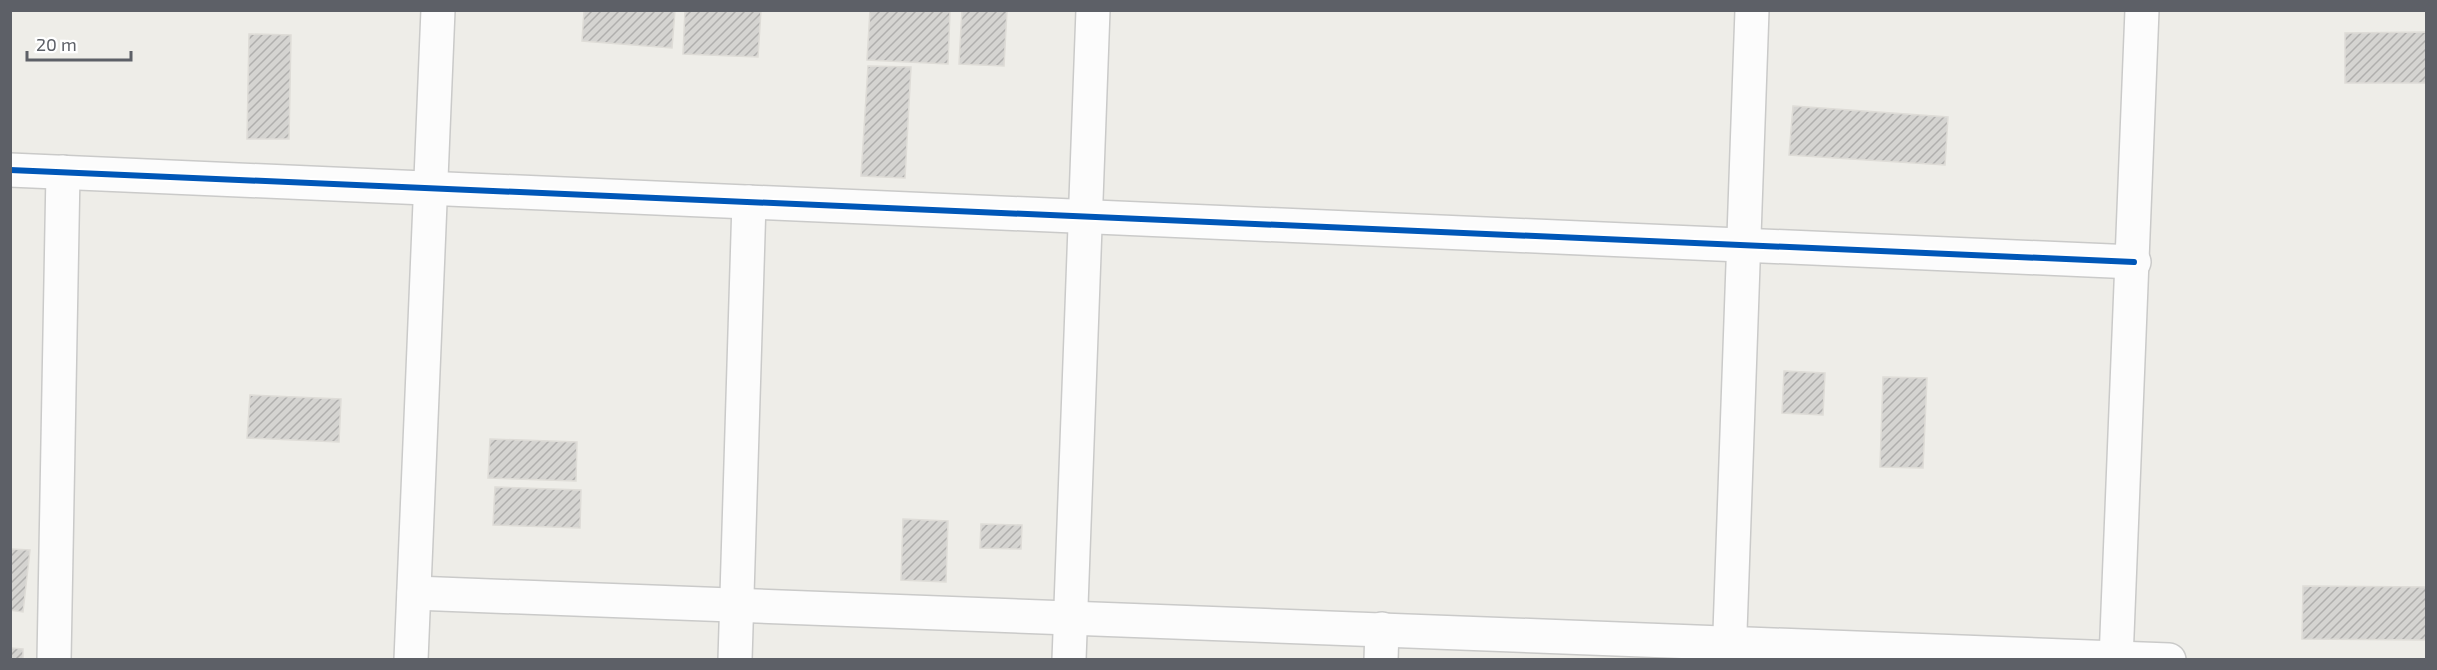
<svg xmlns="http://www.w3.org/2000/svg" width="2437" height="670" font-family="'Exo 2',sans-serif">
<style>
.building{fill:url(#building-hatch);stroke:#dedcd7;stroke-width:1.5}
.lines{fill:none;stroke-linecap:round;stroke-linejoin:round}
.minor-casing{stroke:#cacac9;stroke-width:36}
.minor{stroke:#fcfcfc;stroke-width:33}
.cycleway-casing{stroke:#fff;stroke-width:10}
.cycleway{stroke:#0057b8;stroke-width:6}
</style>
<defs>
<pattern id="building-hatch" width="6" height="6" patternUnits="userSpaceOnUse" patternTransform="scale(1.5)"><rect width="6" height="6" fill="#d5d4d1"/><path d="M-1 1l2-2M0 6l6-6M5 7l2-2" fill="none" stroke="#b0afad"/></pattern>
</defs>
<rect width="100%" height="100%" fill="#eeede8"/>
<g class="building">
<path d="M584,10H675L672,48L582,41Z"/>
<path d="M685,10H761L758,57L683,54Z"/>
<path d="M870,10L950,11L948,64L867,60Z"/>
<path d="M962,10H1007L1004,66L959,64Z"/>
<path d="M2426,32V83H2345V33Z"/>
<path d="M249,34L291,35L289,139H247Z"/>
<path d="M868,66L911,67L905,178L861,176Z"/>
<path d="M1793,106L1948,117L1945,165L1789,155Z"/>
<path d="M1784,371L1825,373L1823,415L1782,413Z"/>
<path d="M1883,377L1927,378L1923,468L1880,467Z"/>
<path d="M250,395L341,399L339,442L247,438Z"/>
<path d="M490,439L577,442L576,481L488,478Z"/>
<path d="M495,487L581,490L580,528L493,525Z"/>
<path d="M903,519L948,521L946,582L901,580Z"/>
<path d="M981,524L1022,525L1021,549L980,548Z"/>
<path d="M10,549L30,550L23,612L10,610Z"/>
<path d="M2303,586L2426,587V640L2302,639Z"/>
<path d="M10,648L23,649V660H10Z"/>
</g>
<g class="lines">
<defs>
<g id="minor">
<path d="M10,170L2134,262"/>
<path d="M414,593L2169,660"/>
<path d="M54,660L63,172"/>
<path d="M411,660L438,10"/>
<path d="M735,660L749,202"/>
<path d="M1069,660L1093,10"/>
<path d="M1381,660L1382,629"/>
<path d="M1729,660L1752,10"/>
<path d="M2116,660L2142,10"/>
</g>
</defs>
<use href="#minor" class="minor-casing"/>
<use href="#minor" class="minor"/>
<defs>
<path id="cycleway" d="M10,170L2134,262"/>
</defs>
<use href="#cycleway" class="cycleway-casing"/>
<use href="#cycleway" class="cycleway"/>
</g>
<rect width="2437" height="670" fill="none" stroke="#5d6067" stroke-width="24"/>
<path d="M27 51v9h104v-9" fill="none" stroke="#5d6067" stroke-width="3"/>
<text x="36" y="51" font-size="18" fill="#5d6067" stroke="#ffffff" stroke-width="4.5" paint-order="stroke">20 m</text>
</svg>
